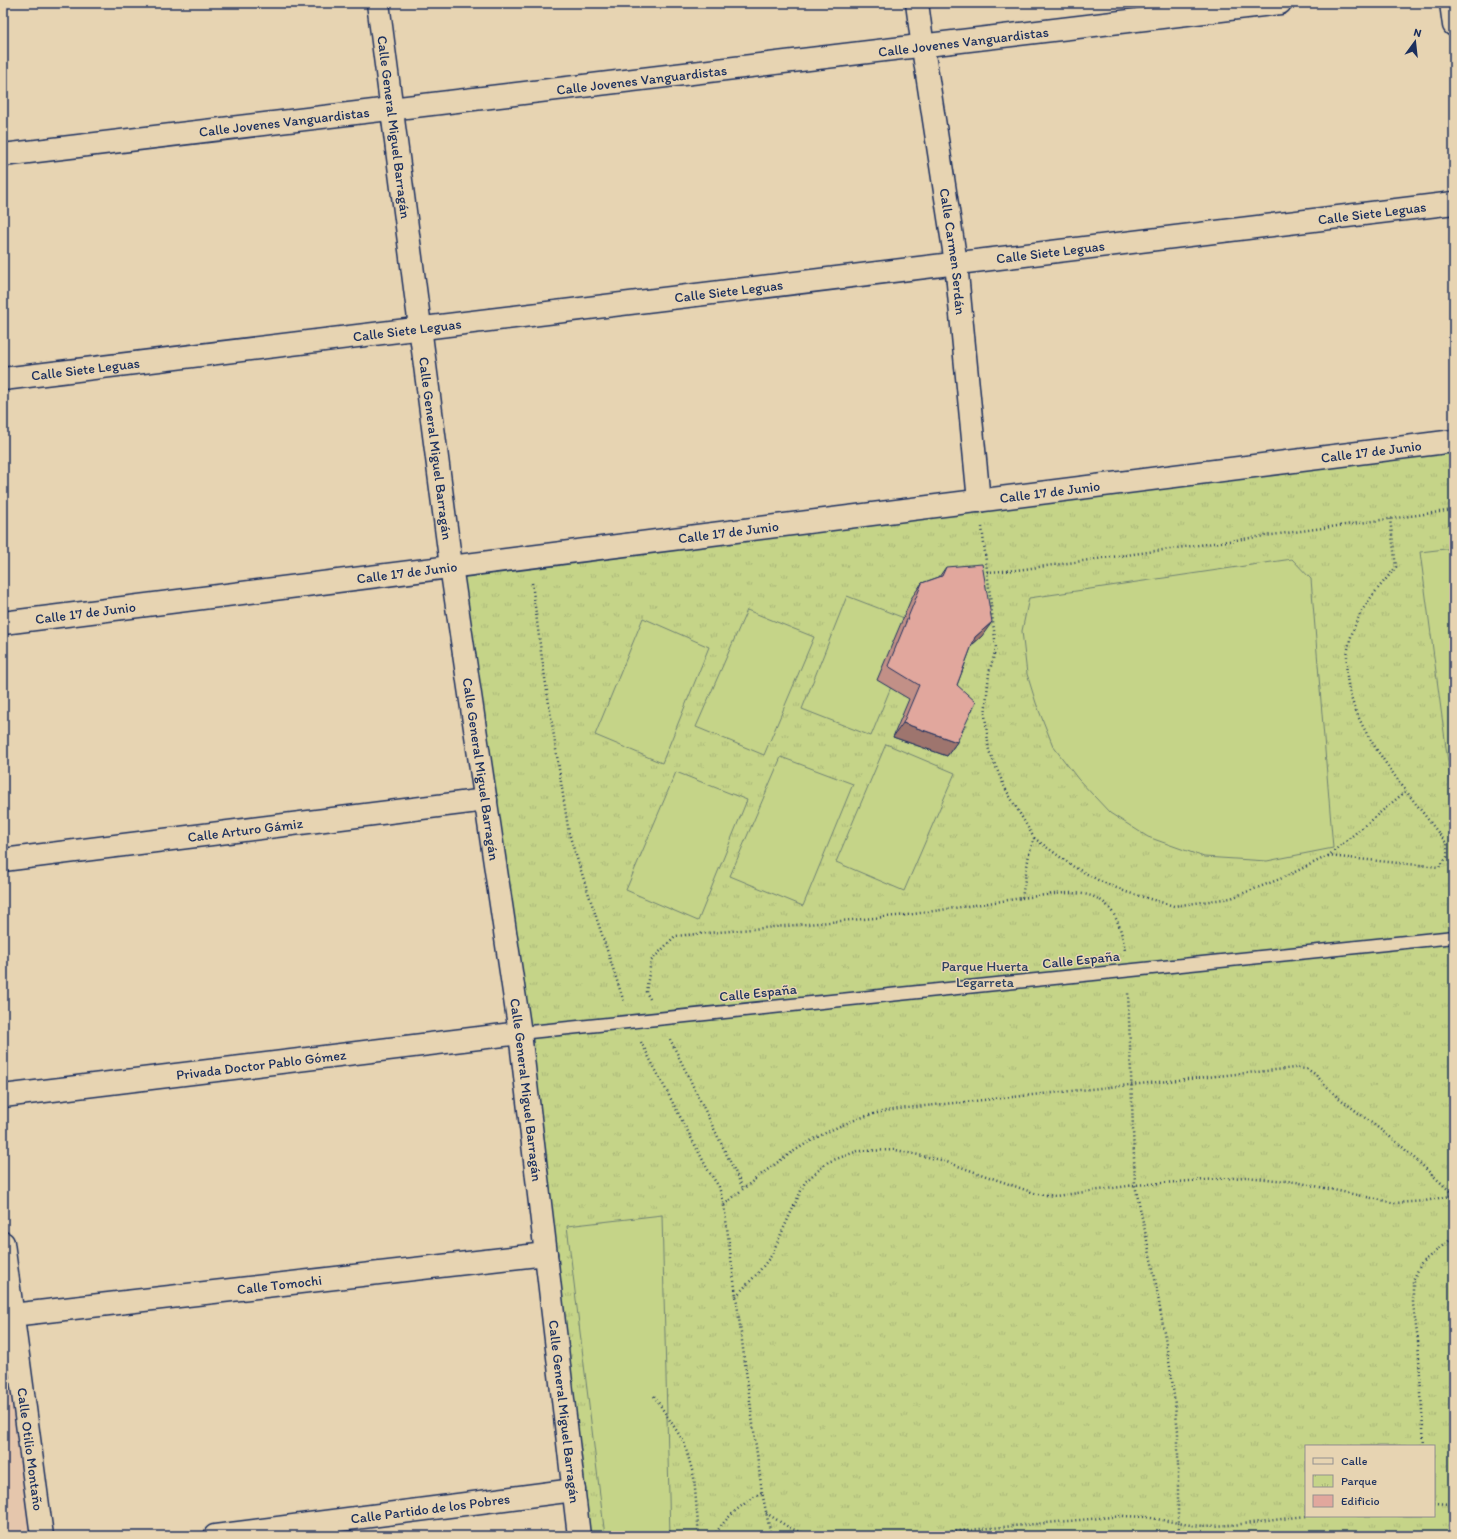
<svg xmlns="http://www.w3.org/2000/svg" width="1457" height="1539" font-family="Itim,sans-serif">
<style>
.built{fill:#e5c6ac}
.park{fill:url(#park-tufts);stroke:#708273;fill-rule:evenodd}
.pitch{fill:#c5d488;stroke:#708273}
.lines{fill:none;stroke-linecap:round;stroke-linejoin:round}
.service-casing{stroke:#1b2f5e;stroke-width:15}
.minor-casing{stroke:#1b2f5e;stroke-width:25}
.secondary-casing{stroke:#1b2f5e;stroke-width:25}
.path{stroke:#1b2f5e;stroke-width:2.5;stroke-dasharray:1 3;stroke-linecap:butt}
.service{stroke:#e7d4b2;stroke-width:12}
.minor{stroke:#e7d4b2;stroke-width:22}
.secondary{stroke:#e7d4b2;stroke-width:22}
.wall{fill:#c29087;stroke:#1b2f5e}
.shaded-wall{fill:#9e756e;stroke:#1b2f5e}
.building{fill:#e1a79d;stroke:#1b2f5e}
.labels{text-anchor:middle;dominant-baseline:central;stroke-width:3;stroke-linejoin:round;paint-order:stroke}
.street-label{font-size:14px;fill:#1b2f5e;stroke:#e7d4b2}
.park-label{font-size:14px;fill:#2c4062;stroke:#e7d4b2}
</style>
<defs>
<pattern id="park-tufts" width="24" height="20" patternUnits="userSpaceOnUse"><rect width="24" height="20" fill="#c5d488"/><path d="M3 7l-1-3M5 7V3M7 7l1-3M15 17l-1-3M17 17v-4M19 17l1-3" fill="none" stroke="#a9b678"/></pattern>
</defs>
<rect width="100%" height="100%" fill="#e7d4b2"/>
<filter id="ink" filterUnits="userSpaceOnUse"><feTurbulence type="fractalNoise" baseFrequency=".025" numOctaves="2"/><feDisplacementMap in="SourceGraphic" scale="8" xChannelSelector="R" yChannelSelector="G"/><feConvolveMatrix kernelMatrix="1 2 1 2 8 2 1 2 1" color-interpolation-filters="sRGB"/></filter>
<g filter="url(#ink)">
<path class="built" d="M3,1234L42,1536H3Z"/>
<path class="park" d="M1454,441V1536H579L451,566ZM1306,1446H1434V1516H1306Z"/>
<g class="pitch">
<path d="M1454,548V807L1420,552Z"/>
<path d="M1292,559L1311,579L1333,848L1267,861L1204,857L1148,837L1110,813L1078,779L1053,746L1036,703L1027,674L1022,631L1029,598Z"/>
<path d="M847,596L917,623L871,736L802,709Z"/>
<path d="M747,610L814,637L764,755L696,727Z"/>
<path d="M643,618L709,647L662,763L595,735Z"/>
<path d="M886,744L955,773L904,891L836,862Z"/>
<path d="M781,757L853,784L803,906L730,876Z"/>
<path d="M676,772L747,800L698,921L626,890Z"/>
<path d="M662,1215L670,1536H605L567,1226Z"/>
</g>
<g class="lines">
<defs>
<path id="service" d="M520,1033L1454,937"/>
<g id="minor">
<path id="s1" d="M917,3L923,48L956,263L979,501"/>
<path d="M1451,3L1454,25"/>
<path id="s2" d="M3,155C429,104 855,56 1280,3"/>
<path id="s3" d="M3,379L1454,203"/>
<path id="s4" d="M3,623L1454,441"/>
<path id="s5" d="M3,860L486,800"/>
<path id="s6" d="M3,1096L520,1033"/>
<path id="s7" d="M3,1243L42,1536"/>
<path id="s8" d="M12,1315L546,1254"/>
<path id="s9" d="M215,1536L574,1490"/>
</g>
<g id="secondary">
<path id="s10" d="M378,3L451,566L520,1033L579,1536"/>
</g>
</defs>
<use href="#service" class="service-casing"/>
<use href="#minor" class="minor-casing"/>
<use href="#secondary" class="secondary-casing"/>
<g class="path">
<path d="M987,572L1017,570L1454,510"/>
<path d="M532,583L541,652L569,834L624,1002"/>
<path d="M1034,838L1074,867L1098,880L1126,892L1174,906L1231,898L1280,879L1328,856L1406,791C1365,735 1323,681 1362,611C1371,595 1385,581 1396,567L1390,519"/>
<path d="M1328,856L1439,867L1447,857V844L1406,791"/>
<path d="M1022,898C1077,891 1115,881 1125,951"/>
<path d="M650,999L646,992L651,961L675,936L907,915L1022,898L1029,854L1034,838L1005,788L989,751L985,715L989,673L996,648L982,527"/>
<path d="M670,1039L743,1188"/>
<path d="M641,1042L708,1170L719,1187L724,1205L762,1492L771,1536"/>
<path d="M724,1205C768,1167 819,1128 877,1113C893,1109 909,1108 925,1106L1295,1068L1307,1069L1315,1074L1335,1095L1398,1143L1454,1195"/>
<path d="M736,1296L757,1274L771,1256L805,1182L828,1162L858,1151L896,1150L941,1160L1037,1194L1056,1196L1135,1185L1246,1177L1296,1182L1395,1203L1425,1201L1454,1195"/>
<path d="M654,1396L684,1442L694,1477L699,1536"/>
<path d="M1424,1446L1418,1341L1413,1304V1280L1422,1262L1454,1237"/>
<path d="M1434,1503L1454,1504"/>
<path d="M766,1513L790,1528L810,1536"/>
<path d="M714,1536C726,1516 743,1504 762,1492"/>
<path d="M904,1536L1123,1516L1146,1517L1178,1523V1431L1172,1379L1154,1273L1135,1185L1128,991"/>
<path d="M1180,1536L1178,1523C1215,1531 1268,1520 1306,1516"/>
</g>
<use href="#service" class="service"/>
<use href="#minor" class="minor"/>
<use href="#secondary" class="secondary"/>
</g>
<path class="wall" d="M946,567L982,636L972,645L957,685V742L947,756L893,737L909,699L877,680L912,597L922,583L939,577Z"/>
<g class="shaded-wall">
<path d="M992,622L982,636L965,651L975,637Z"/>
<path d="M903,723L957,742L947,756L893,737Z"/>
</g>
<path class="building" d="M982,564L992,622L975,637L957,685L976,702L957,742L903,723L919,685L888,666L922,583L942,576L946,567Z"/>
</g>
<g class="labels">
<g class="street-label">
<text stroke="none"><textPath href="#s2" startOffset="967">Calle Jovenes Vanguardistas</textPath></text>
<text stroke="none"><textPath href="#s2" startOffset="643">Calle Jovenes Vanguardistas</textPath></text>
<text stroke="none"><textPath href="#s2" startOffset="283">Calle Jovenes Vanguardistas</textPath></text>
<text stroke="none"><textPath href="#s10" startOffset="125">Calle General Miguel Barragán</textPath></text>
<text stroke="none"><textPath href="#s3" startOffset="1379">Calle Siete Leguas</textPath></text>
<text stroke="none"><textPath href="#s1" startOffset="251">Calle Carmen Serdán</textPath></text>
<text stroke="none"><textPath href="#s3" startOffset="1055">Calle Siete Leguas</textPath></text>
<text stroke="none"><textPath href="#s3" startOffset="731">Calle Siete Leguas</textPath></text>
<text stroke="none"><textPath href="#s3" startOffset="407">Calle Siete Leguas</textPath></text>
<text stroke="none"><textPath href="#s3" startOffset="83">Calle Siete Leguas</textPath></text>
<text stroke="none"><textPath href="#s10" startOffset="449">Calle General Miguel Barragán</textPath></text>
<text stroke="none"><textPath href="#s4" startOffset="1379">Calle 17 de Junio</textPath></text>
<text stroke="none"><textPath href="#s4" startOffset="1055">Calle 17 de Junio</textPath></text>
<text stroke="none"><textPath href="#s4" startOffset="731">Calle 17 de Junio</textPath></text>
<text stroke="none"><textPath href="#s4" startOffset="407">Calle 17 de Junio</textPath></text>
<text stroke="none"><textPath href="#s4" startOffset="83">Calle 17 de Junio</textPath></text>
<text stroke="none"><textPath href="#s10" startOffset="773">Calle General Miguel Barragán</textPath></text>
<text stroke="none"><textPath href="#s5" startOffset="244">Calle Arturo Gámiz</textPath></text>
<text transform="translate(1081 960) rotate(-6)">Calle España</text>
<text transform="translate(758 993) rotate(-6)">Calle España</text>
<text stroke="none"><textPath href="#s6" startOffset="260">Privada Doctor Pablo Gómez</textPath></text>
<text stroke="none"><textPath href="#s10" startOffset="1097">Calle General Miguel Barragán</textPath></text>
<text stroke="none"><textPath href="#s8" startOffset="269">Calle Tomochi</textPath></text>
<text stroke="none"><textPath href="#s10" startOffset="1421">Calle General Miguel Barragán</textPath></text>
<text stroke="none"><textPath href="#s7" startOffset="208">Calle Otilio Montaño</textPath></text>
<text stroke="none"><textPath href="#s9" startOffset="217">Calle Partido de los Pobres</textPath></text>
</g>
<g class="park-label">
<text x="985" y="966">Parque Huerta<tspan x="985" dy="16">Legarreta</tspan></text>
</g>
</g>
<rect width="1457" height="1539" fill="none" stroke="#e7d4b2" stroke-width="16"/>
<rect x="8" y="8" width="1441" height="1523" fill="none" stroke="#1b2f5e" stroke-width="1.5" filter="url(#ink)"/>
<rect x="1305" y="1445" width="130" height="72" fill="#e7d4b2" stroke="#959290"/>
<rect x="1313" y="1458" width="20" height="6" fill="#e7d4b2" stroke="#959290"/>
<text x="1341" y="1465" font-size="12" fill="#1b2f5e">Calle</text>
<rect x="1313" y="1475" width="20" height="12" fill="url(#park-tufts)" stroke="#959290"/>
<text x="1341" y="1485" font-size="12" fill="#1b2f5e">Parque</text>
<rect x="1313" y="1495" width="20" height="12" fill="#e1a79d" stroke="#959290"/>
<text x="1341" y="1505" font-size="12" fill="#1b2f5e">Edificio</text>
<g transform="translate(1415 42) rotate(15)" stroke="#e7d4b2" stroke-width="3" paint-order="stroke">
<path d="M0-3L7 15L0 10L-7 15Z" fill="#1b2f5e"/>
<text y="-6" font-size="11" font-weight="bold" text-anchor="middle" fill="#1b2f5e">N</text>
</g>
</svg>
